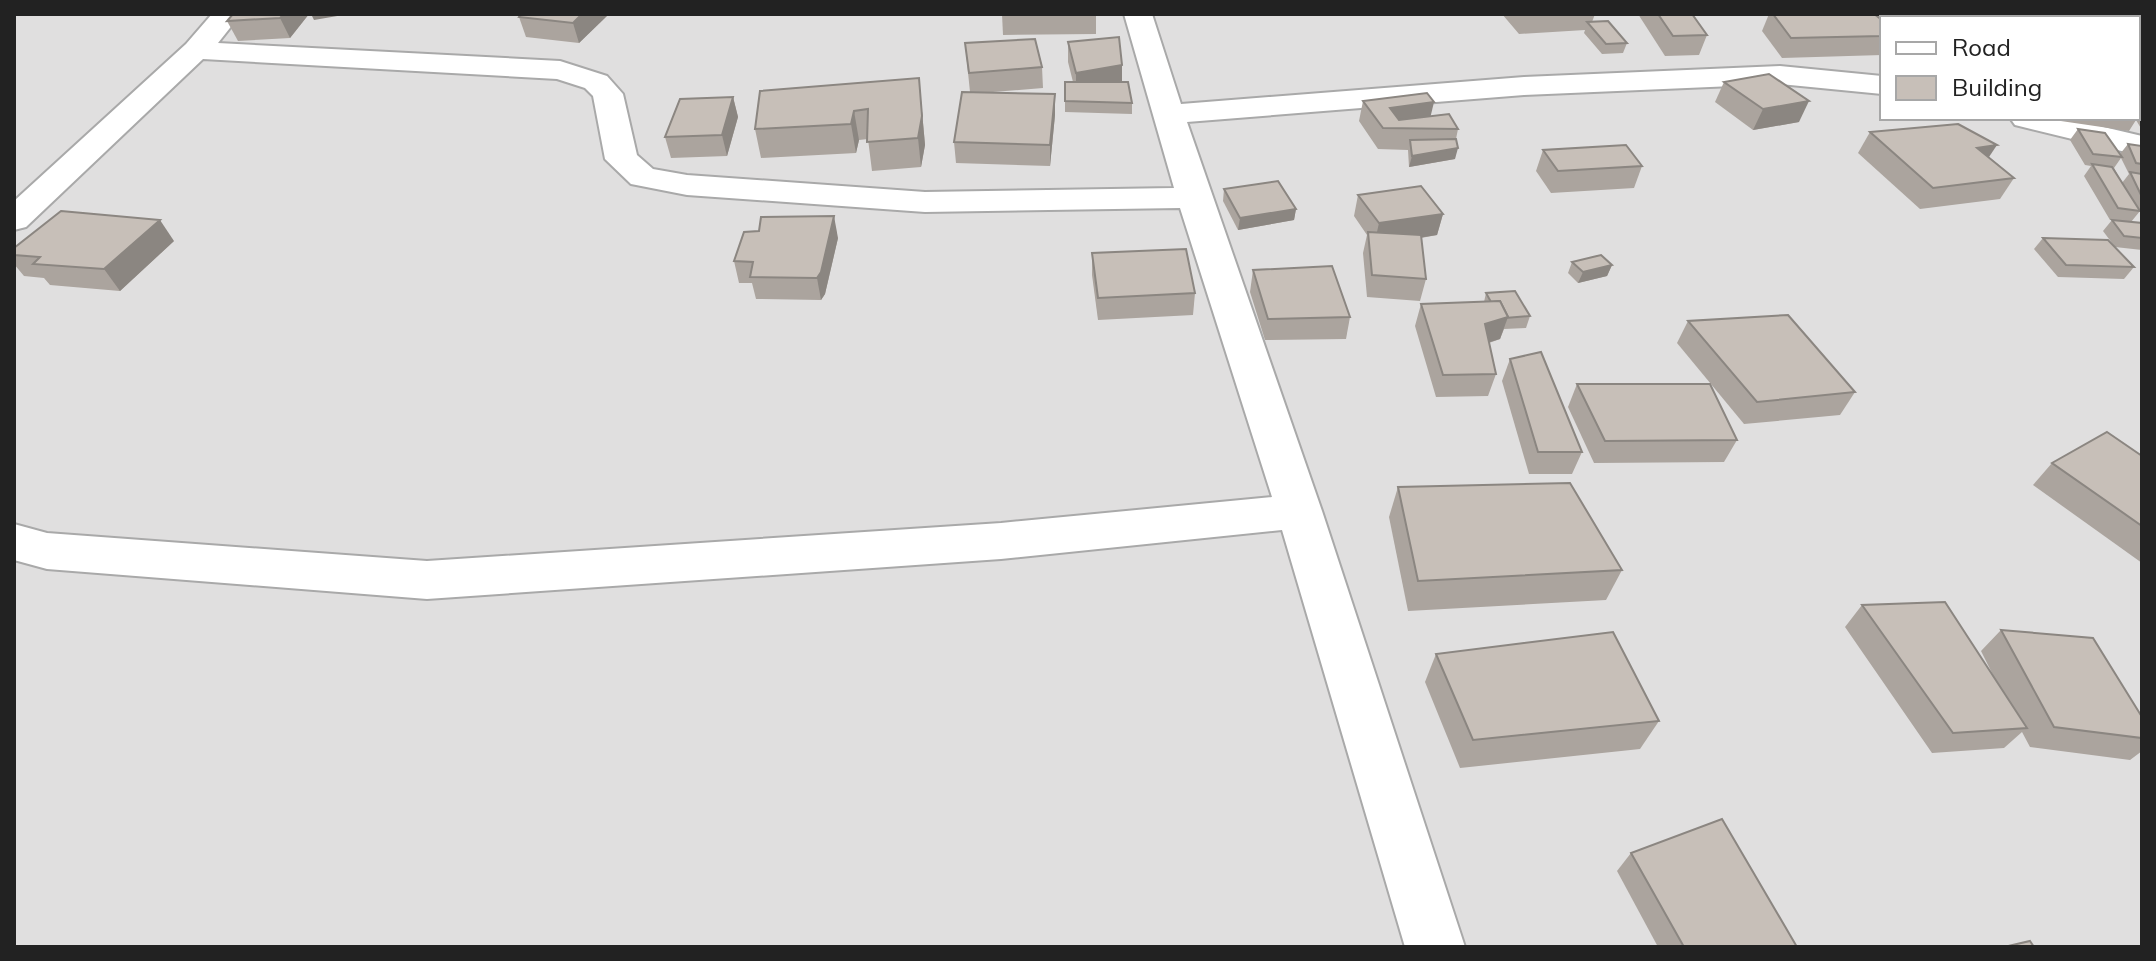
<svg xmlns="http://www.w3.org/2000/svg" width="2156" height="961" font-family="Mulish,sans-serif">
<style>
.residential{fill:#e0dfdf;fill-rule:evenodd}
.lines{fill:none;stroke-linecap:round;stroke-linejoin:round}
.street-casing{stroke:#a9a9a9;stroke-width:4}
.street{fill:#fff;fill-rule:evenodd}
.wall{fill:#aba49e;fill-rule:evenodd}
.shaded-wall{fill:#8b8681}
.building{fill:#c7bfb8;stroke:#8b8681;stroke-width:2}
</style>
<rect width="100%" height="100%" fill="#f2efe9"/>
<path class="residential" d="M14,14H2142V947H14ZM1882,18H2138V118H1882Z"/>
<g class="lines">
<defs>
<g id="street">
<path d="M212,14H241L218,43L560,61L607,76L623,94L637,155L653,169L687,175L925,192L1174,188L1124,14H1152L1181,104L1524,77L1780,66L1882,76V94L1780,84L1524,95L1187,122L1322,511L1465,947H1405L1282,530L1001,559L427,599L47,569L14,560V524L47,533L427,561L1001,523L1272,497L1180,208L925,212L687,195L631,184L605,159L593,96L585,88L557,79L203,59L26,227L14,230V201L186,44Z"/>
<path d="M2010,118H2065L2142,136V156L2015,125Z"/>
</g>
</defs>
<use href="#street" class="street-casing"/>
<use href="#street" class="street"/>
</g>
<g class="wall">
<path d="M309,14L290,38L238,41L227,21Z"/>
<path d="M521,14H609L579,43L526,37L519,17Z"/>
<path d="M1002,14H1096V34L1003,35Z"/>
<path d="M1502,14H1595L1592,22L1627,43L1623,53L1602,54L1584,33L1585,30L1519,34Z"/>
<path d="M1638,14H1692L1707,35L1699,55L1665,56Z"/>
<path d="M1769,14H1874L1882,20V55L1782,58L1762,31Z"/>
<path d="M2020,14H2072L2076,18H2080H2024Z"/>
<path d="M2138,24L2142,25V130L2136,120L2129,131L2054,120L2053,118H2138Z"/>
<path d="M1068,42L1122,65V82L1132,103V114L1065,112V82H1073L1068,62Z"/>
<path d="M965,43L1042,67L1043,88L980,93L1055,94V115L1050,166L956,163L954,142L970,92Z"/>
<path d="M919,78L925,145L921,167L872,171L868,139L859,140L856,153L761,158L755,129Z"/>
<path d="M1724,82L1799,122L1753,130L1715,102Z"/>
<path d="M733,97L738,117L727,156L671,158L665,137Z"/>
<path d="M1363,101L1431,116L1458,129L1456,139L1455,159L1409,167L1408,150L1378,149L1359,121Z"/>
<path d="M2078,129L2120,154L2128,144L2142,146V212L2140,211L2131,222L2142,223V250L2115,247L2103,231L2112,220H2110L2084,176L2091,166L2085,165L2070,140ZM2121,158L2129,174L2122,183L2114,168Z"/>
<path d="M1870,132L1989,157L2014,178L2000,199L1920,209L1858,153Z"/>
<path d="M1543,150L1642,166L1634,188L1551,193L1536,171Z"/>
<path d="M1224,189L1296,209L1294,220L1238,230L1223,201Z"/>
<path d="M1358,195L1443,214L1437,235L1421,238L1426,279L1420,301L1367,297L1363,253L1367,235L1354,216Z"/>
<path d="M838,238L825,294L821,300L756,299L752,283H739L734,261Z"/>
<path d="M2043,238L2134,267L2124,279L2058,277L2034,249Z"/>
<path d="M174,241L120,291L50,285L44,278L24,276L14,264V248Z"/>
<path d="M1092,253L1195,293L1193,315L1098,320L1092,275Z"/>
<path d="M1572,262L1612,265L1607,276L1578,283L1568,273Z"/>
<path d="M1253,270L1350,317L1346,339L1265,340L1250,292Z"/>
<path d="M1486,293L1530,316L1526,328L1504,329L1500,339L1489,343L1496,374L1488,396L1436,397L1415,326L1421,304L1484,302Z"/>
<path d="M1688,321L1855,392L1840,415L1744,424L1677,343Z"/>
<path d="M1510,359L1582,452L1572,474H1529L1502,381Z"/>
<path d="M1577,384L1737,440L1724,462L1594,463L1568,407Z"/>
<path d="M2142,456V563L2033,485L2052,463Z"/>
<path d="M1398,487L1622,570L1606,600L1408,611L1389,517Z"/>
<path d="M1862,605L1996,681L1981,651L2001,630L2142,717V751L2130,760L2030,747L2022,732L2004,748L1932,753L1845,627Z"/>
<path d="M1436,654L1659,721L1640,749L1460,768L1425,682Z"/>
<path d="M1631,853L1797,947H1658L1617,871Z"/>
</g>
<g class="shaded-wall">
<path d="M284,14H309L290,38L280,18Z"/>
<path d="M311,14H349L314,20Z"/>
<path d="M582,14H609L579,43L573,23Z"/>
<path d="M1122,65V86L1076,93V73Z"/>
<path d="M919,78L925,145L921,167L918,138Z"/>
<path d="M1055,94V115L1050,166V145Z"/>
<path d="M733,97L738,117L727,156L722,135Z"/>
<path d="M1809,101L1799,122L1753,130L1763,109Z"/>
<path d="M1434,102L1429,123L1386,129L1390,108Z"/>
<path d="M854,111L859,140L856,153L851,124Z"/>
<path d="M1997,145L1983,166L1977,148Z"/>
<path d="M1458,148L1455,159L1409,167L1412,156Z"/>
<path d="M1296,209L1294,220L1238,230L1240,218Z"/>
<path d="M1443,214L1437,235L1374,245L1379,223Z"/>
<path d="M834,216L838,238L825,294L821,300L817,278Z"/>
<path d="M160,220L174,241L120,291L104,269Z"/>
<path d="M1612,265L1607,276L1578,283L1583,272Z"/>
<path d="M1508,317L1500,339L1477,346L1485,324Z"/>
</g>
<g class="building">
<path d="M233,14H284L280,18L227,21Z"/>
<path d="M521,14H582L573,23L519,17Z"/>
<path d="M1002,14H1093L1002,15Z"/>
<path d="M1658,14H1692L1707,35L1673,36Z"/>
<path d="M1773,14H1874L1882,20V36L1791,38Z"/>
<path d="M2037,14H2072L2076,18L2046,14L2044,17H2040Z"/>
<path d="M2046,14L2080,18H2048Z"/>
<path d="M1608,21L1627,43L1606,44L1587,22Z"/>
<path d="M2138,24L2142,25V65L2138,64Z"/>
<path d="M1119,37L1122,65L1076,73L1068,42Z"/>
<path d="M1035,39L1042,67L969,73L965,43Z"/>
<path d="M1769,74L1809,101L1763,109L1724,82Z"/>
<path d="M919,78L922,116L918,138L867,142L868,109L854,111L851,124L755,129L760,91Z"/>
<path d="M1065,82H1128L1132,103L1065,101Z"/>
<path d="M962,92L1055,94L1050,145L954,142Z"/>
<path d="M1427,93L1434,102L1390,108L1399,120L1449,114L1458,129L1383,128L1363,101Z"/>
<path d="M733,97L722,135L665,137L680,99Z"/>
<path d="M2138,99L2142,107V110L2138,109Z"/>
<path d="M1958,124L1997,145L1977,148L2014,178L1933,188L1870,132Z"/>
<path d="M2078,129L2105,133L2122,157L2093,154Z"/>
<path d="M1456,139L1458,148L1412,156L1410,140Z"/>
<path d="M2128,144L2142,146V164L2136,163Z"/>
<path d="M1626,145L1642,166L1558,171L1543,150Z"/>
<path d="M2092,164L2112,167L2140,211L2118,208Z"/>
<path d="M2130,172L2142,174V197Z"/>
<path d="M1278,181L1296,209L1240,218L1224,189Z"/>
<path d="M1421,186L1443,214L1379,223L1358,195Z"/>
<path d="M61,211L160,220L104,269L33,264L40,257L14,255V248Z"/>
<path d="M834,216L821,272L817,278L750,277L753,262L734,261L744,232L759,231L761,217Z"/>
<path d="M2112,220L2142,223V238L2124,236Z"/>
<path d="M1368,232L1421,235L1426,279L1372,275Z"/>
<path d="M2043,238L2108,240L2134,267L2066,265Z"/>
<path d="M1186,249L1195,293L1098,298L1092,253Z"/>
<path d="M1601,255L1612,265L1583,272L1572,262Z"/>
<path d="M1332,266L1350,317L1268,319L1253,270Z"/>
<path d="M1515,291L1530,316L1505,318L1508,317L1500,301L1491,302L1486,293Z"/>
<path d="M1500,301L1508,317L1485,324L1496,374L1443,375L1421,304Z"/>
<path d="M1788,315L1855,392L1757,402L1688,321Z"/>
<path d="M1541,352L1582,452H1538L1510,359Z"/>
<path d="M1577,384H1710L1737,440L1605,441Z"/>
<path d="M2107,432L2142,456V526L2052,463Z"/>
<path d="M1570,483L1622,570L1418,581L1398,487Z"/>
<path d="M1945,602L2027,728L1953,733L1862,605Z"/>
<path d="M2001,630L2093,638L2142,717V738L2054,727Z"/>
<path d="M1613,632L1659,721L1473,740L1436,654Z"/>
<path d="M1722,819L1797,947H1684L1631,853Z"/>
<path d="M2030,941L2034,947H2004Z"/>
</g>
<rect width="2156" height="961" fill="none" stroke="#222222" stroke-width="32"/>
<rect x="1880" y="16" width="260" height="104" fill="#ffffff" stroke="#a7a7a7" stroke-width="2"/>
<rect x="1896" y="42" width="40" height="12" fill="#ffffff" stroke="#a7a7a7" stroke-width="2"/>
<text x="1952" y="56" font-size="24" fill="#222222">Road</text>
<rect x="1896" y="76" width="40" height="24" fill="#c7bfb8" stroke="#a7a7a7" stroke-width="2"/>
<text x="1952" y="96" font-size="24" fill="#222222">Building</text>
</svg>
